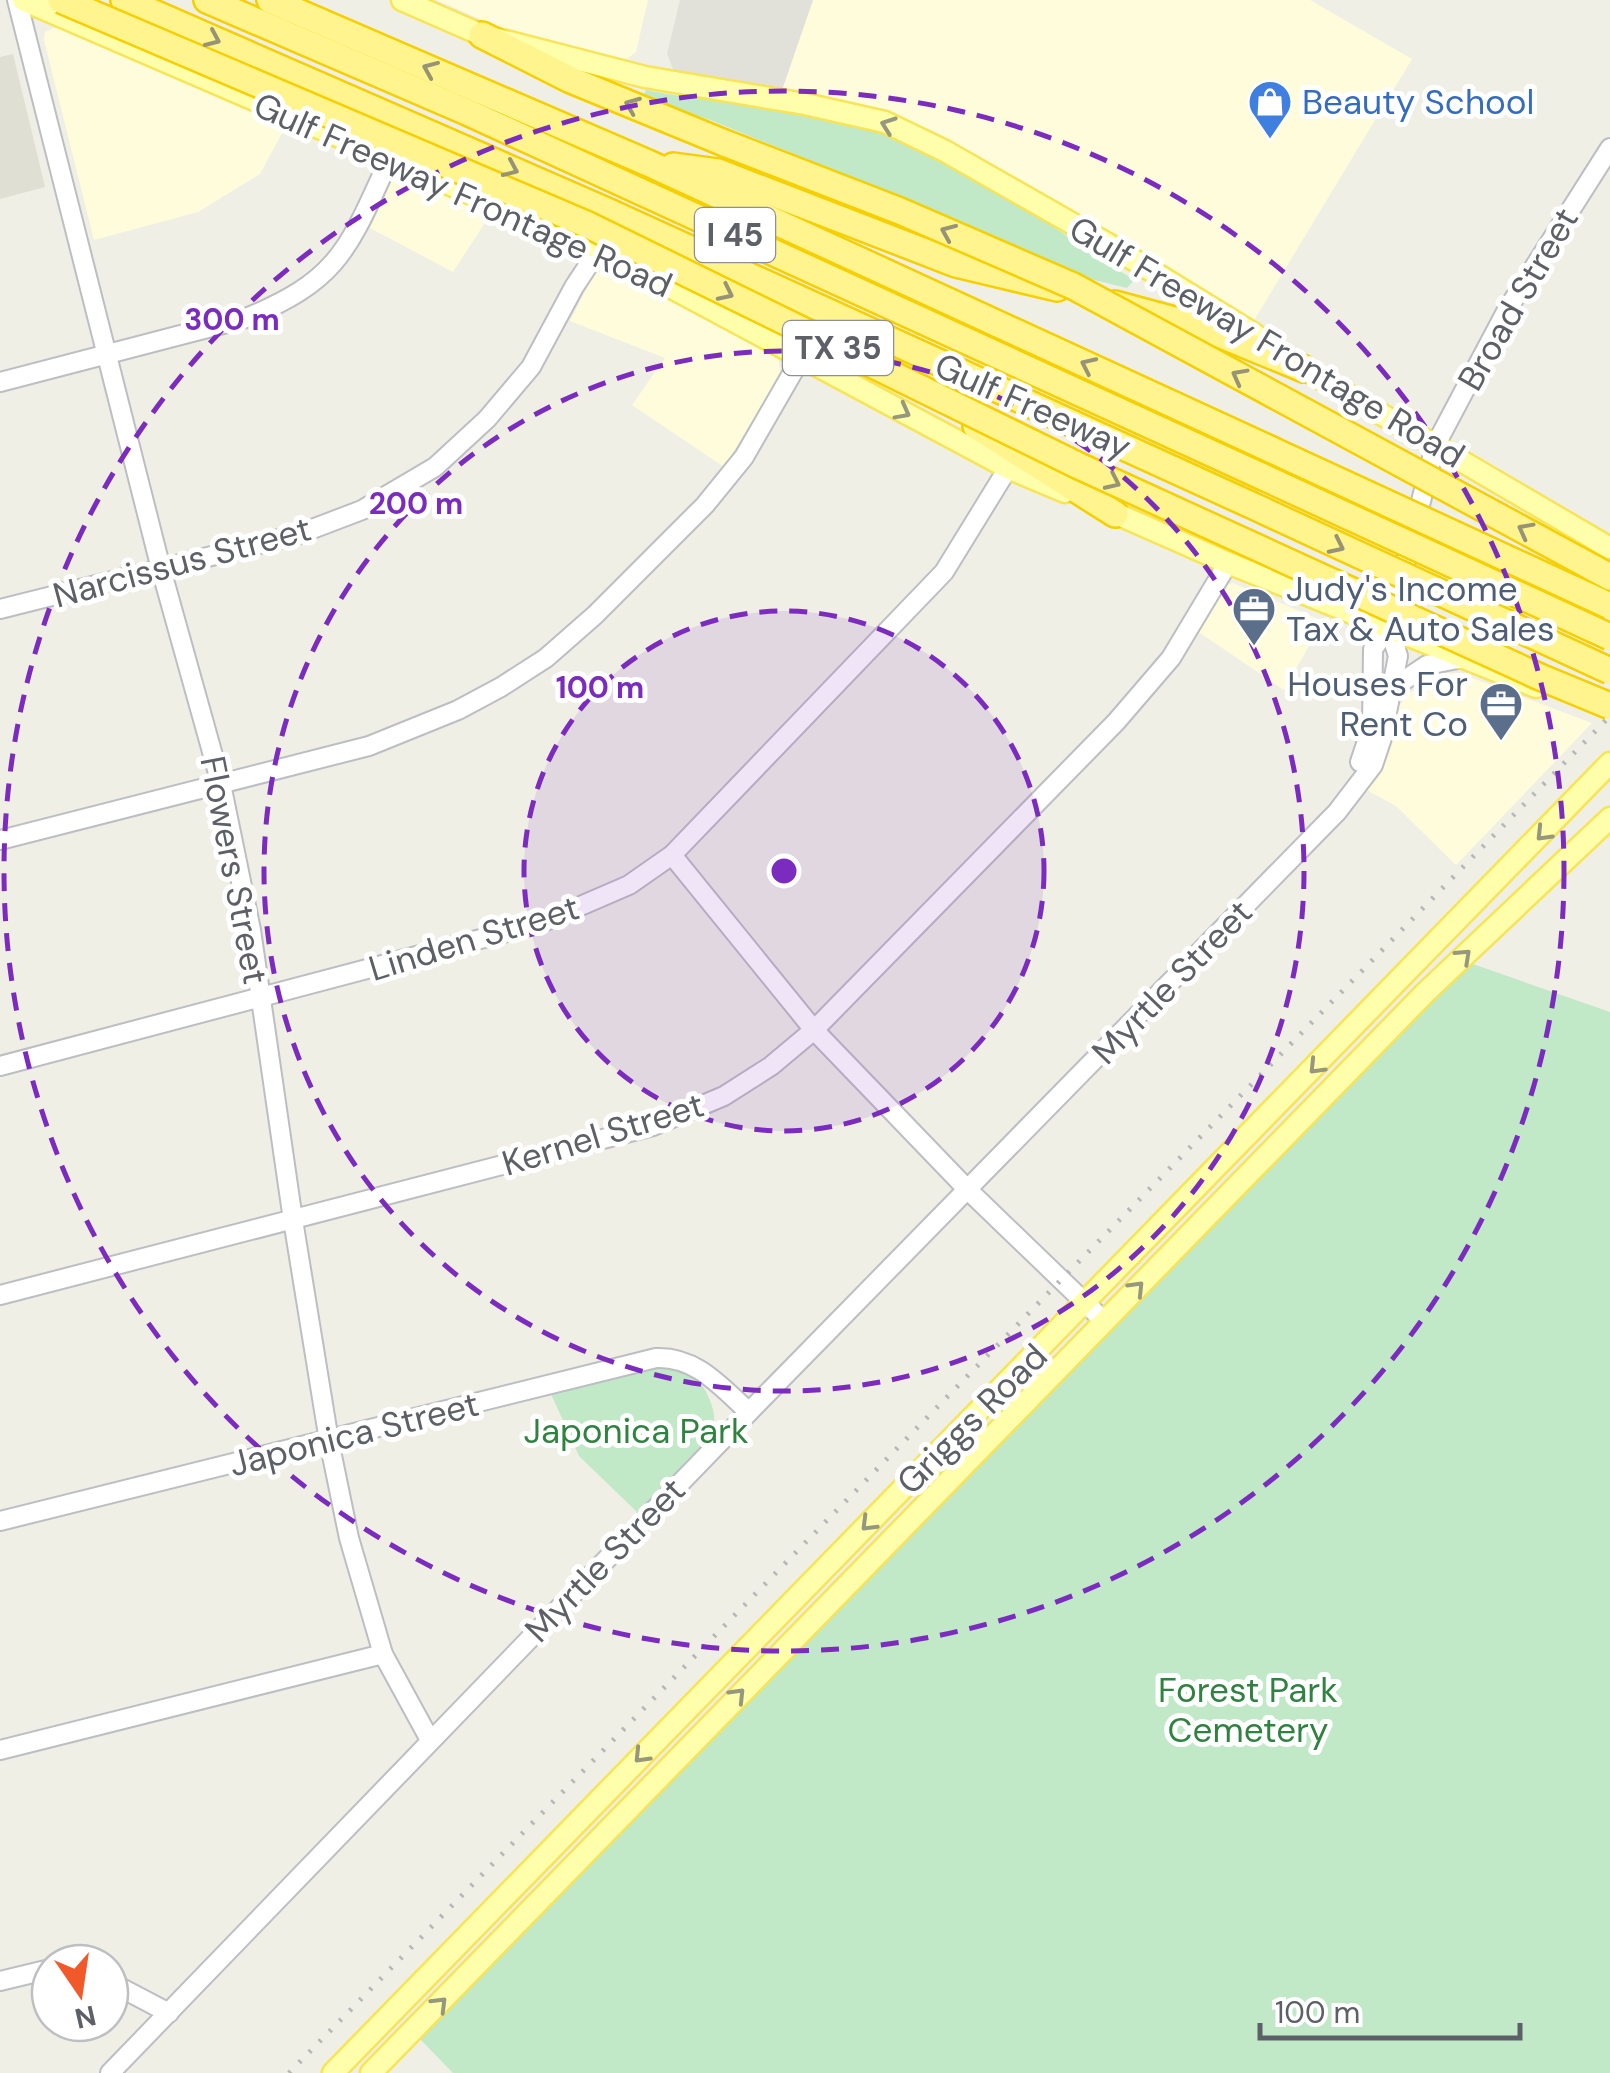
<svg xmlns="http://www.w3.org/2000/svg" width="1610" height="2073" font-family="'DM Sans',sans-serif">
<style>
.commercial{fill:#fffcdb}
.industrial{fill:#e1e1da}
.education{fill:#e0dfd3}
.green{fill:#c1e8c7}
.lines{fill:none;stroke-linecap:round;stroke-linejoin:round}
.minor-casing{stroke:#bdbec4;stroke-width:22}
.major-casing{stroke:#f7e457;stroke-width:25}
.highway-casing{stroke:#f5cf00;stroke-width:30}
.minor{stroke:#fff;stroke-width:18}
.major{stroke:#ffffab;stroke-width:20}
.highway{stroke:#fff48d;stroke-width:25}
.rail{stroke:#b6b7b7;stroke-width:5;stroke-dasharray:2.5 12;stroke-linecap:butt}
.highway-bridge-casing{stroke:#f5cf00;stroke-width:30;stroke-linecap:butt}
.highway-bridge{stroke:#fff48d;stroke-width:25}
.oneway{stroke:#969474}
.oneway2{stroke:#96987e}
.ring{fill:none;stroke:#7b2cbf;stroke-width:5;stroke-dasharray:18 12}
.labels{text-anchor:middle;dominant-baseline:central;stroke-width:10;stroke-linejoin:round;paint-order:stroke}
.shield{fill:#fff;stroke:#8e9094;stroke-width:2.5}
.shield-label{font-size:32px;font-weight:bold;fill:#5d6066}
.shop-label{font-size:35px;fill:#366cbe;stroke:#fff;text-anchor:start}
.street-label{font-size:35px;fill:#5d6066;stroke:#fff}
.service-label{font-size:35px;fill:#4e5e75;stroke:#fff;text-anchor:start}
.park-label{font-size:35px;fill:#308241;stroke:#fff}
.centre{fill:#7b2cbf;stroke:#fff;stroke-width:5}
.ring-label{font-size:30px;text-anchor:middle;font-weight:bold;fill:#7b2cbf;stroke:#fff;stroke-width:10;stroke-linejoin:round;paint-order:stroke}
</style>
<rect width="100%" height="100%" fill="#f0efe5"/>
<g class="commercial">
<path d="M437,0H648L636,52L621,63H612L489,23Z"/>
<path d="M813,0H1310L1412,59L1253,322L953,142L895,116L858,104L782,90Z"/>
<path d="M59,26L287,124L260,174L198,212L94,240L44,40L45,32Z"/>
<path d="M404,174L492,212L453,272L370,228L392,180Z"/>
<path d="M606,269H617L777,353L781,374L724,467L632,405L665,358L570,321L594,274Z"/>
<path d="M1233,583L1323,621L1284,690L1197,631L1225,586Z"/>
<path d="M1459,673L1592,723L1456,865L1396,806L1365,789L1384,751L1398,708L1408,694L1439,674Z"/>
</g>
<path class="industrial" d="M680,0H813L782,90L675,74L667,54Z"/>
<path class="education" d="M13,54L45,187L0,199V57Z"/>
<g class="green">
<path d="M646,90C725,106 809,106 885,133C975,166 1054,230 1134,280L1127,288L1074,275L918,205L713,121L643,97Z"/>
<path d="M1470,963L1610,1012V2073H453L419,2038Z"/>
<path d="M656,1367C678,1368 697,1372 707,1394C712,1404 715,1413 714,1424C711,1449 656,1493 637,1512L579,1456L551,1394Z"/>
</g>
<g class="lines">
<defs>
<g id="minor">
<path d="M17,0L161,569L221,784L251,930L293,1220L329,1441L349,1538L383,1654L430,1740"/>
<path d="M0,382L246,318C340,280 349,247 389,160"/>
<path d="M0,609L299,534L362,510L435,467L487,419L531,367L574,287L599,249"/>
<path d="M1394,687L1427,665L1463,658"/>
<path d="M1360,762L1372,726L1373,649L1389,627L1435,446L1507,310L1610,148"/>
<path d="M0,840L369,746L458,710L501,687L546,658L595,615L705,505L744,457L801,358"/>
<path d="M672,855L814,1030L968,1190L1104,1321"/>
<path d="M0,1066L541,923L629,885L672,855L944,572L1008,468"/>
<path d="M0,1295L653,1126L724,1096L771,1066L814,1030L1116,722L1171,658L1228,563"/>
<path d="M0,1521L656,1358C696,1356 721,1387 749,1412"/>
<path d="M0,1750L383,1654"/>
<path d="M0,1981L50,1969"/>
<path d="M110,1982L169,2013"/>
<path d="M110,2073L749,1412L1337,812L1373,765L1382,738L1398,656L1389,627"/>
</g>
<g id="major">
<path d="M23,0L599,249L1008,468L1065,492"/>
<path d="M402,0L482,35L645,77L805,104L885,122L945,151L1108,244L1254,334L1304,369L1610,548"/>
<path d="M1101,507L1228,563L1536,687"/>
<path d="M333,2073L1610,763"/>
<path d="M371,2073L1426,992L1610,818"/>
</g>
<g id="highway">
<path d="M124,0L609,212L1249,504"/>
<path d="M207,0L467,112L1261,476"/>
<path d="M270,0L648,163L1272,450"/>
<path d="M482,35L571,80L722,142"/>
<path d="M673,166L718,172L956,264L1057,288"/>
<path d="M1115,304L1204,328L1304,369"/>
<path d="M976,426L1115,514"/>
</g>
</defs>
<use href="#minor" class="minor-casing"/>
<use href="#major" class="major-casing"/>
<use href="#highway" class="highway-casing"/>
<use href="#minor" class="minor"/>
<use href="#major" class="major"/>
<use href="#highway" class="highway"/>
<path class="rail" d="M289,2073L1610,716"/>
<defs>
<g id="highway-bridge">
<path d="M61,0L586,224L1079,466L1540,677L1610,706"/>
<path d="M722,142L900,211L1073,286L1610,577"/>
<path d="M1272,450L1610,606"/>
<path d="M1261,476L1610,637"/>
<path d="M1249,504L1610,671"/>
</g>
</defs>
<use href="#highway-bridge" class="highway-bridge-casing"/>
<use href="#highway-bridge" class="highway-bridge"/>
</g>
<defs><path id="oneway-chevron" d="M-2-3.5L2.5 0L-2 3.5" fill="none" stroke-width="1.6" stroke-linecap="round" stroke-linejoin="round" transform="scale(2.5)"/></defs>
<g class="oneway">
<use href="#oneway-chevron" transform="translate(213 39) rotate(24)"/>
<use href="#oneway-chevron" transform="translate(430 69) rotate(-157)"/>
<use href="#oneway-chevron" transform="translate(632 105) rotate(-158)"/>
<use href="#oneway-chevron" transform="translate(511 169) rotate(24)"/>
<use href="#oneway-chevron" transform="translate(948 232) rotate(-157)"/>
<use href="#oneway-chevron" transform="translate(726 293) rotate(26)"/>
<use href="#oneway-chevron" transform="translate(1088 365) rotate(-155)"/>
<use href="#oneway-chevron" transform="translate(1239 376) rotate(-152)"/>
<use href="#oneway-chevron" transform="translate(1113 482) rotate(25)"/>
<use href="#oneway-chevron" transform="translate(1525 530) rotate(-152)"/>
<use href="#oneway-chevron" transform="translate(1337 546) rotate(26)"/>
</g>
<g class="oneway2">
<use href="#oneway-chevron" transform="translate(888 125) rotate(-160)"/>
<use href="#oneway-chevron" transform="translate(903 412) rotate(28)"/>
<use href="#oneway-chevron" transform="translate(1543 834) rotate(134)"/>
<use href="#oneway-chevron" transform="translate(1464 956) rotate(-43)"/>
<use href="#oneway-chevron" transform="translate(1316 1067) rotate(134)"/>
<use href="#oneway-chevron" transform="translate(1137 1288) rotate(-46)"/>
<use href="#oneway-chevron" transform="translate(868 1524) rotate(135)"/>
<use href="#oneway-chevron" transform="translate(738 1695) rotate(-46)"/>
<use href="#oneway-chevron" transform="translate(641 1756) rotate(134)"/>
<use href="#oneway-chevron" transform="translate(440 2004) rotate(-45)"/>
</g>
<circle cx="784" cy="871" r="260" fill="#7b2cbf" fill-opacity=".12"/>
<g class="ring">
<circle cx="784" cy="871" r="260"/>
<circle cx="784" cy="871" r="520"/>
<circle cx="784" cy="871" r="780"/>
</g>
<defs>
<symbol id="shop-pin" viewBox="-11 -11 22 30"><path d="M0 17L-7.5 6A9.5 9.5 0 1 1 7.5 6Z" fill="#3f7fe0" stroke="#fff"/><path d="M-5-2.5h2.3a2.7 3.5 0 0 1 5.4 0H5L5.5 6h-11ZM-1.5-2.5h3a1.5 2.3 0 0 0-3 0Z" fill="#fff"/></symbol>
<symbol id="office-pin" viewBox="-11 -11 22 30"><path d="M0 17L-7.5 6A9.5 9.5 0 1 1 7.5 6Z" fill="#5c6f8a" stroke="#fff"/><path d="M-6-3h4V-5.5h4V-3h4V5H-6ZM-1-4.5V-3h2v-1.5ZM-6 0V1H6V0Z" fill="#fff"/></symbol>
</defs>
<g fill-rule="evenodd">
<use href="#shop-pin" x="1245" y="77" width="50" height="68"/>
<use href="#office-pin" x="1229" y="584" width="50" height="68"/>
<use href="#office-pin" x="1476" y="679" width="50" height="68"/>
</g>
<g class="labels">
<g class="shield">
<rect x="695" y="208" width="80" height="54" rx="8"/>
<rect x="783" y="321" width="110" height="54" rx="8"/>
</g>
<g class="shield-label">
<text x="735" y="235">I 45</text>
<text x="838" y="348">TX 35</text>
</g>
<g class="shop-label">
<text x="1302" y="102">Beauty School</text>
</g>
<g class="street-label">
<text transform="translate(463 195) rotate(24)">Gulf Freeway Frontage Road</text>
<text transform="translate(1518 299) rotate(-60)">Broad Street</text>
<text transform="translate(1267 342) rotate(31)">Gulf Freeway Frontage Road</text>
<text transform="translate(1033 406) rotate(24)">Gulf Freeway</text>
<text transform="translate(182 562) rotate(-15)">Narcissus Street</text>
<text transform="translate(234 870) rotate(79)">Flowers Street</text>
<text transform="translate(474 938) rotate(-17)">Linden Street</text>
<text transform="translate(1172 982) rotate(-46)">Myrtle Street</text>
<text transform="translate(603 1134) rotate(-17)">Kernel Street</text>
<text transform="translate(972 1419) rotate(-45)">Griggs Road</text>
<text transform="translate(354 1434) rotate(-14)">Japonica Street</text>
<text transform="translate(605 1560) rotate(-46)">Myrtle Street</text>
</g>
<g class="service-label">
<text x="1286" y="589">Judy's Income<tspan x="1286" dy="40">Tax &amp; Auto Sales</tspan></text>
<text x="1468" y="684" text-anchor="end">Houses For<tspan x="1468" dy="40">Rent Co</tspan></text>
</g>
<g class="park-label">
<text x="636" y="1431">Japonica Park</text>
<text x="1248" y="1690">Forest Park<tspan x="1248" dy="40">Cemetery</tspan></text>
</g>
</g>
<circle cx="784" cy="871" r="15" class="centre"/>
<g class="ring-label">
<text x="232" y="330">300 m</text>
<text x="416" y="514">200 m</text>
<text x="600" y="698">100 m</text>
</g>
<g transform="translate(80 1993) rotate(167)"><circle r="48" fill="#ffffff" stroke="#bebfc2" stroke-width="2.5"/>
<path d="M0-8L18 38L0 25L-18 38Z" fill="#f1592b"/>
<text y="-15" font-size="28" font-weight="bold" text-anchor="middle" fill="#5d6066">N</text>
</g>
<path d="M1260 2023v15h260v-15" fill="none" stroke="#5d6066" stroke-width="5"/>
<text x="1275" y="2023" font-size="30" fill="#5d6066" stroke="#ffffff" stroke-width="8" paint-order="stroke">100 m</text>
</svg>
